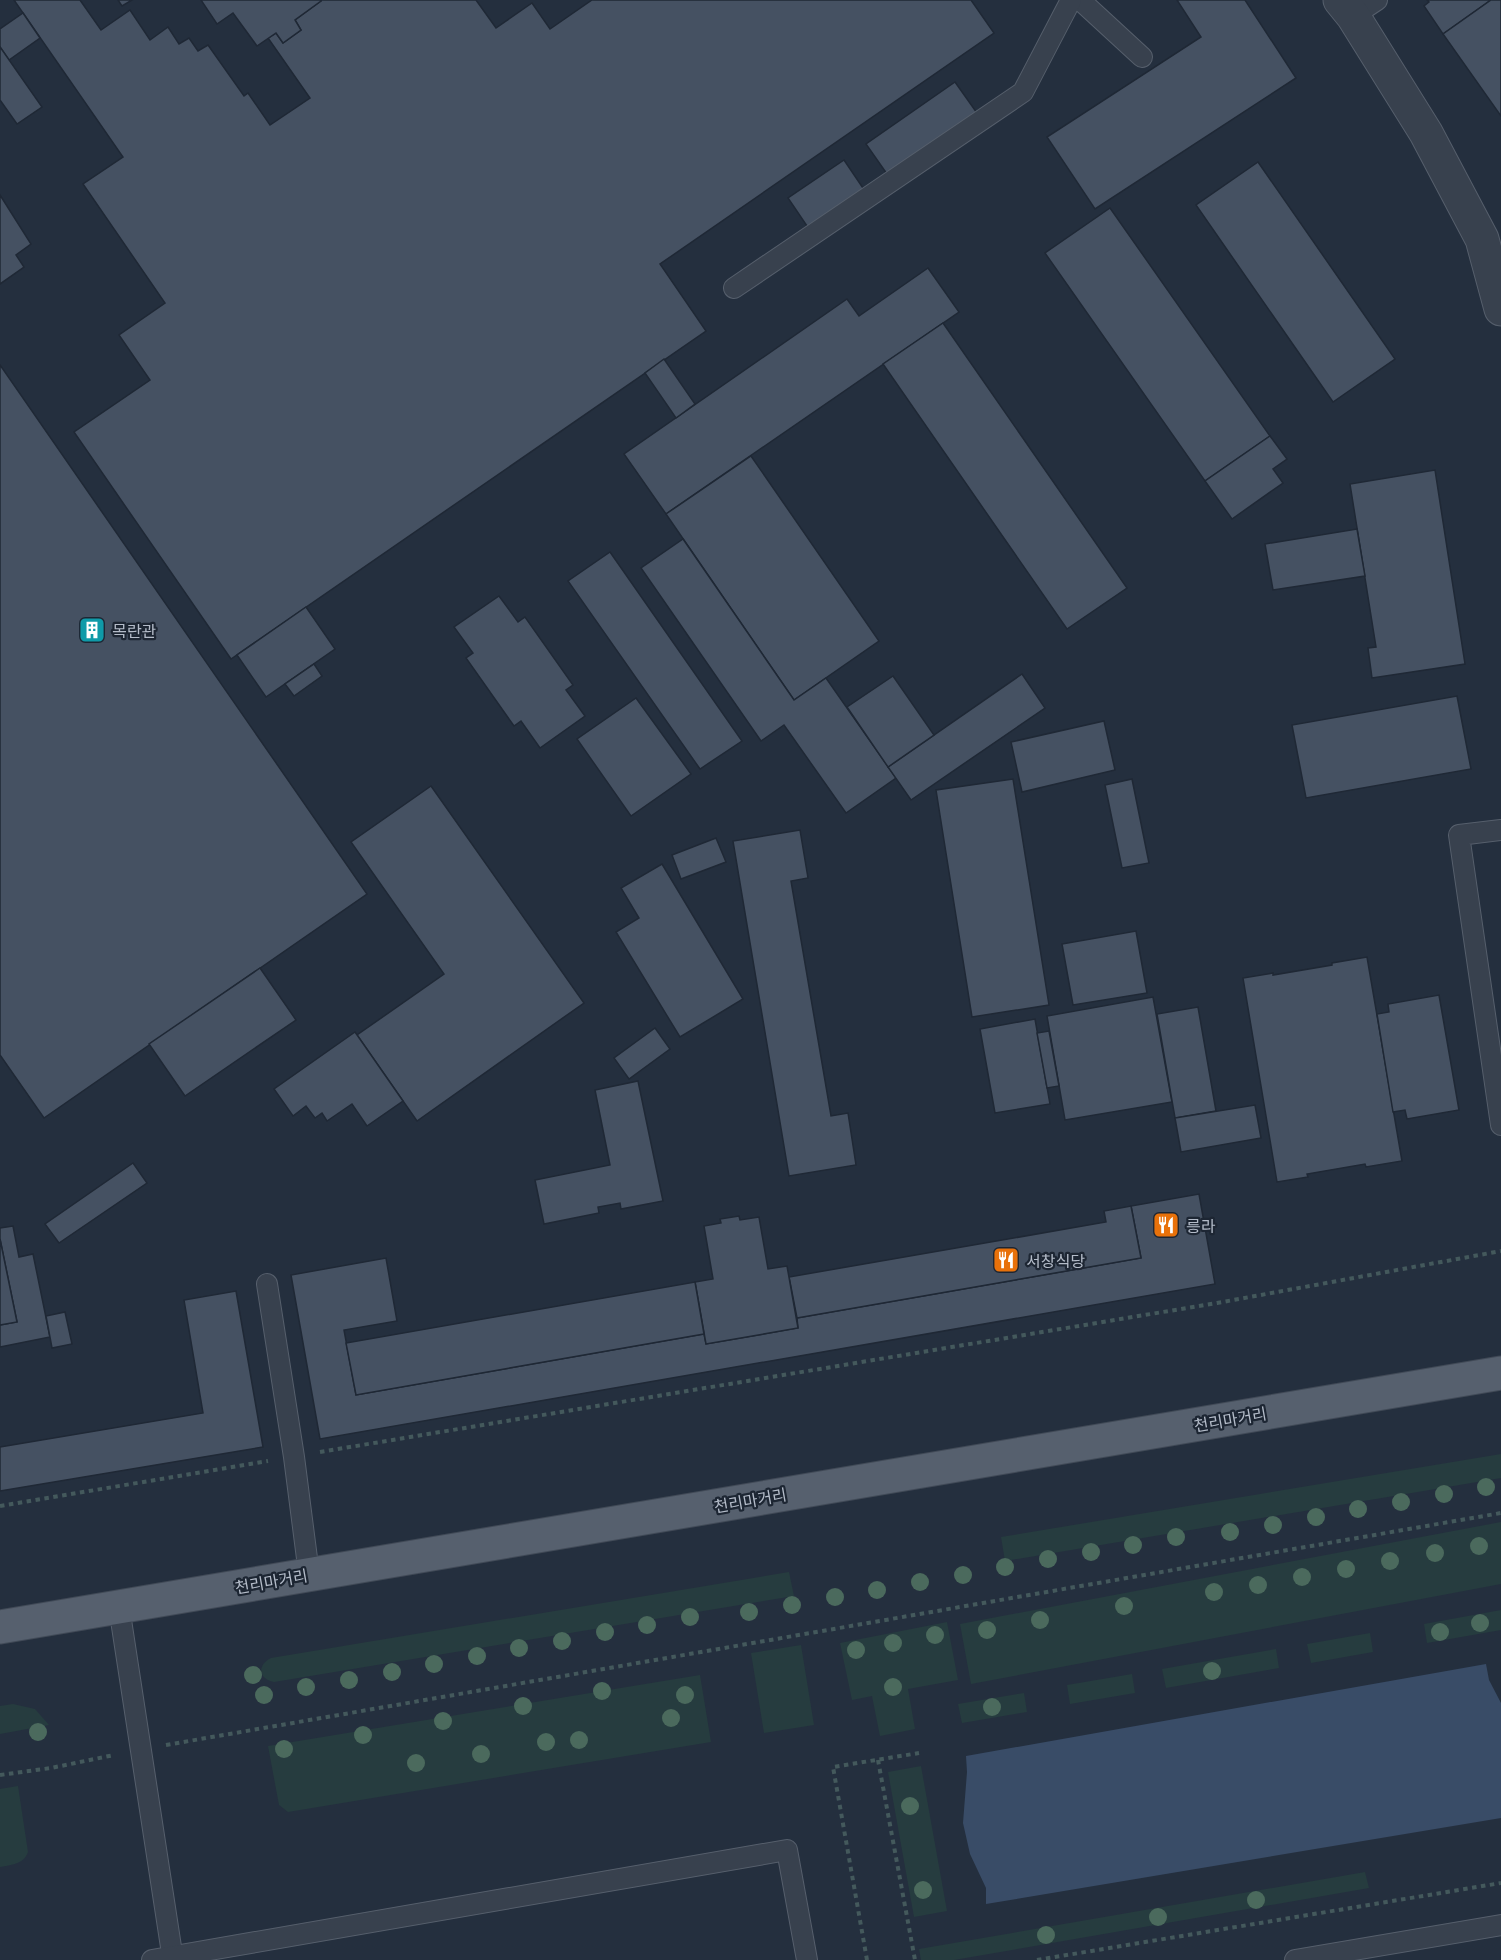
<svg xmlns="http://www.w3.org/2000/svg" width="1501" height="1960" font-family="Lato,'Noto Sans KR',sans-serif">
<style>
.green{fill:#263c3f}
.water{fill:#394c67}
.building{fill:#455162;stroke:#1f2835;stroke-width:1.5}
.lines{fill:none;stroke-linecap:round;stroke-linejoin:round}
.lane-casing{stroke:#565f6c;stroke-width:22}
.street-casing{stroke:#565f6c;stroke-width:35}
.primary-casing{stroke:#414a57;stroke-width:35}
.path{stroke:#44595c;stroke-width:4;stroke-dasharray:4.5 4.5;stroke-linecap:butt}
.lane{stroke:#38414e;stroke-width:20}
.street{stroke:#38414e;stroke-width:33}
.primary{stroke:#56606e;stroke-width:33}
.tree{fill:#4b6a5d}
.labels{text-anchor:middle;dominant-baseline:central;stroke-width:4.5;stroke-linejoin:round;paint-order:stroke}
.poi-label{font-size:16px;fill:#b4bcc9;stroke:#1d2633;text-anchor:start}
.street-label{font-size:16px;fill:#b4bcc9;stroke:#1d2633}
</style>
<rect width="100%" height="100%" fill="#242f3e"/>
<g class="green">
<path d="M1501,1454V1478L1005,1561L1001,1537Z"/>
<path d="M1501,1522V1584L971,1684L960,1624Z"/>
<path d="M789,1572L794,1596L274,1682C258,1679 257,1665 271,1658Z"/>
<path d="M1501,1610V1630L1427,1643L1424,1624Z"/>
<path d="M947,1622L958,1680L908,1689L915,1729L880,1736L872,1696L852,1700L840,1643Z"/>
<path d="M1370,1633L1373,1652L1311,1663L1307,1644Z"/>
<path d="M801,1645L814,1725L764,1733L751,1653Z"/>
<path d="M1276,1649L1279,1668L1166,1688L1162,1669Z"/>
<path d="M1132,1674L1135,1693L1070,1704L1067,1685Z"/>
<path d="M700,1675L711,1742L288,1812L279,1805L268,1746Z"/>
<path d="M1024,1693L1027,1712L962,1723L958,1704Z"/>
<path d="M13,1704L35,1709L49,1725L0,1734V1706Z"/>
<path d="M921,1766L947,1911L914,1917L888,1772Z"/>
<path d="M18,1786L28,1852C24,1864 11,1865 0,1867V1789Z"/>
<path d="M1365,1872L1369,1888L954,1960H921L919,1949Z"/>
</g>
<path class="water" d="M1486,1664L1489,1680L1501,1703V1818L986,1904V1888L970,1854L963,1823L967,1772L966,1756Z"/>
<g class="building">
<path d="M14,0H80L101,30L130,10L150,40L168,27L179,44L189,38L198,51L208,45L244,96L248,93L270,125L310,98L268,38L276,33L283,43L301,30L295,20L321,1L320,0H476L496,28L532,3L550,29L592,0H971L994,33L660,264L706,331L231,659L74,432L150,380L119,335L165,303L83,184L123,157Z"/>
<path d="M118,0H132L122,6Z"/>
<path d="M201,0H320L321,1L295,20L301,30L283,43L276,33L257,46L233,13L217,24Z"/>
<path d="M1177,0H1245L1296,78L1095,209L1047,137L1201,37Z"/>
<path d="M1427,0H1491L1443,34L1424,6L1429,2Z"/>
<path d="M1491,0H1501V116L1443,34Z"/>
<path d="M23,13L40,38L9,60L0,47V29Z"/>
<path d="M0,47L42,107L17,124L0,100Z"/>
<path d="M955,82L977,113L887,174L866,144Z"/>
<path d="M844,160L865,191L809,229L788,198Z"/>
<path d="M1258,162L1395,359L1333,402L1196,205Z"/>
<path d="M0,195L31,244L16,255L24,267L0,284Z"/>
<path d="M1110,208L1270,436L1205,481L1045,253Z"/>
<path d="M928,268L959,312L666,514L624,454L847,299L859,316Z"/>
<path d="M943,323L1127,588L1067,629L883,364Z"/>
<path d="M664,359L695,404L676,418L645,373Z"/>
<path d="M0,365L367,894L44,1118L0,1055Z"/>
<path d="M1270,436L1287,459L1273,469L1283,483L1232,519L1205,481Z"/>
<path d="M751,456L879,641L794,700L666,514Z"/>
<path d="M1435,470L1465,664L1372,678L1368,648L1376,647L1350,484Z"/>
<path d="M1357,529L1365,576L1273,590L1265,544Z"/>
<path d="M683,539L794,700L826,678L896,778L846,813L784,725L761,741L641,568Z"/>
<path d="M610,552L742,741L700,769L568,581Z"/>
<path d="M499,596L518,622L525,617L573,685L566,690L585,716L540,748L521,721L514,726L466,658L473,653L454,627Z"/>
<path d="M306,607L335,649L266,697L237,655Z"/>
<path d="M314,664L322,676L294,696L285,684Z"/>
<path d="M1022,674L1045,708L911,800L888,767Z"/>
<path d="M893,676L934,735L888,767L847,707Z"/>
<path d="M1457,696L1471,769L1306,798L1292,725Z"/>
<path d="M636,698L691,774L631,816L577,739Z"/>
<path d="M1104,721L1115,770L1022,792L1011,742Z"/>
<path d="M1013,779L1049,1005L972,1017L936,790Z"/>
<path d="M1132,779L1149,863L1122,868L1105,785Z"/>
<path d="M431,786L584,1003L417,1121L357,1035L444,974L351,842Z"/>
<path d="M800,830L808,878L791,881L831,1116L848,1113L856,1165L789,1176L733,841Z"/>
<path d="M716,838L726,862L681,879L672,855Z"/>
<path d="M662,864L743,999L680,1037L616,932L639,918L621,888Z"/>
<path d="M1136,931L1147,993L1073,1005L1062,944Z"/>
<path d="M1367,957L1402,1161L1366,1167L1365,1164L1307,1174L1308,1177L1277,1182L1243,978L1273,973V975L1332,965V963Z"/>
<path d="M260,968L296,1020L185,1096L149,1044Z"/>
<path d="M1439,995L1459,1110L1407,1119L1405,1110L1393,1112L1377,1014L1389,1012L1388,1004Z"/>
<path d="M1153,997L1172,1102L1065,1120L1047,1016Z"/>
<path d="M1198,1007L1216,1111L1175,1118L1157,1014Z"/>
<path d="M1035,1019L1050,1104L995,1113L980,1029Z"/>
<path d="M655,1028L670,1049L629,1079L614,1058Z"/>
<path d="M1049,1031L1059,1086L1047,1088L1037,1033Z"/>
<path d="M355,1032L403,1101L367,1126L352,1104L327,1121L322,1113L315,1118L306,1106L293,1116L274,1089Z"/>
<path d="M638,1081L663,1201L621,1209L620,1203L598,1207L599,1213L544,1224L535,1180L610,1165L595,1090Z"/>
<path d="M1255,1105L1261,1138L1181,1152L1175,1118Z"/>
<path d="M133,1163L147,1183L59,1243L45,1224Z"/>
<path d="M1199,1194L1215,1284L320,1439L291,1275L386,1258L397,1321L344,1330L356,1395L704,1334L706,1344L798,1328L797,1318L1141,1258L1131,1206Z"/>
<path d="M1131,1206L1141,1258L797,1318L789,1277L1106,1222L1104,1211Z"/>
<path d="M739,1216L740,1220L759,1217L768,1269L787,1266L798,1328L706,1344L695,1282L713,1279L704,1226L721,1223L720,1219Z"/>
<path d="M13,1226L19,1257L33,1254L50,1337L0,1347V1325L17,1322L0,1239V1228Z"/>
<path d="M0,1239L17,1322L0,1325Z"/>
<path d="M695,1282L704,1334L356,1395L346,1343Z"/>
<path d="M236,1291L263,1447L0,1491V1447L203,1413L184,1300Z"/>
<path d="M65,1312L72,1344L52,1348L46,1316Z"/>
</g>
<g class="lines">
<defs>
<g id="lane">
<path d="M1080,0L1142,57"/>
<path d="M1353,16L1377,0"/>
<path d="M734,288L1023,92L1071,0"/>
<path d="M1501,830L1459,835L1501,1125"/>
<path d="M267,1284L294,1457L309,1574"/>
<path d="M119,1607L173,1960"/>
<path d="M152,1960L787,1850L807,1960"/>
<path d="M1295,1960L1501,1925"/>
</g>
<path id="street" d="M1340,0L1353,16L1426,133L1482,239L1501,309"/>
<path id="primary" d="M0,1627L1501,1373"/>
</defs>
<use href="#lane" class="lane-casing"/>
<use href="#street" class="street-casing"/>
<use href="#primary" class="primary-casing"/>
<g class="path">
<path d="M320,1452L1217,1303L1501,1251"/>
<path d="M0,1506L268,1461"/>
<path d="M166,1745L1501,1513"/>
<path d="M878,1760L915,1960"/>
<path d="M0,1775L51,1768L114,1755"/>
<path d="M867,1960L833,1767L919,1753"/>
<path d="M1037,1960L1501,1883"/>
</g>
<use href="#lane" class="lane"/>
<use href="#street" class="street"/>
<use href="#primary" class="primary"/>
</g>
<g class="tree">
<circle cx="1486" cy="1487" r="9"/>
<circle cx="1444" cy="1494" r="9"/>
<circle cx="1401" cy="1502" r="9"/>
<circle cx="1358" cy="1509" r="9"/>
<circle cx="1316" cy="1517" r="9"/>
<circle cx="1273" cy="1525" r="9"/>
<circle cx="1230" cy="1532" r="9"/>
<circle cx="1176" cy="1537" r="9"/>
<circle cx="1133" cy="1545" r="9"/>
<circle cx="1479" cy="1546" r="9"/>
<circle cx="1091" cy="1552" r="9"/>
<circle cx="1435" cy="1553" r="9"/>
<circle cx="1048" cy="1559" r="9"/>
<circle cx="1390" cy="1561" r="9"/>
<circle cx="1005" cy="1567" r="9"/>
<circle cx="1346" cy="1569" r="9"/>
<circle cx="963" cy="1575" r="9"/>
<circle cx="1302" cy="1577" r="9"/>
<circle cx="920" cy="1582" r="9"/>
<circle cx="1258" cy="1585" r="9"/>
<circle cx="877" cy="1590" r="9"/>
<circle cx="1214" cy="1592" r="9"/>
<circle cx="835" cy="1597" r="9"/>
<circle cx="792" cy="1605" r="9"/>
<circle cx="1124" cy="1606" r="9"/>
<circle cx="749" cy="1612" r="9"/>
<circle cx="690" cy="1617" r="9"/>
<circle cx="1040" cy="1620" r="9"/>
<circle cx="1480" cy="1623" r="9"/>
<circle cx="647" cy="1625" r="9"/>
<circle cx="987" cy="1630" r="9"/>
<circle cx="605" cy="1632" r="9"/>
<circle cx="1440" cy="1632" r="9"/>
<circle cx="935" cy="1635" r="9"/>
<circle cx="562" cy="1641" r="9"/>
<circle cx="893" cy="1643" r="9"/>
<circle cx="519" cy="1648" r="9"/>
<circle cx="856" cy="1650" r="9"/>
<circle cx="477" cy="1656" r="9"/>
<circle cx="434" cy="1664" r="9"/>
<circle cx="1212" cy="1671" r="9"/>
<circle cx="392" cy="1672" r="9"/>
<circle cx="253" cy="1675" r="9"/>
<circle cx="349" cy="1680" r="9"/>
<circle cx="306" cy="1687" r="9"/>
<circle cx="893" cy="1687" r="9"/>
<circle cx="602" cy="1691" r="9"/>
<circle cx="264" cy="1695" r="9"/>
<circle cx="685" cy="1695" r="9"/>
<circle cx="523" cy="1706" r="9"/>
<circle cx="992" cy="1707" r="9"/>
<circle cx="671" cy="1718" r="9"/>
<circle cx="443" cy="1721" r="9"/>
<circle cx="38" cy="1732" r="9"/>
<circle cx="363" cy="1735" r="9"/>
<circle cx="579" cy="1740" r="9"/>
<circle cx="546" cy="1742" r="9"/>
<circle cx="284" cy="1749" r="9"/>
<circle cx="481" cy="1754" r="9"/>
<circle cx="416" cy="1763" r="9"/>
<circle cx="910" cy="1806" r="9"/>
<circle cx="923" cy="1890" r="9"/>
<circle cx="1256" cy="1900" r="9"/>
<circle cx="1158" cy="1917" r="9"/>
<circle cx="1046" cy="1935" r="9"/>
</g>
<defs>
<symbol id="building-square" viewBox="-11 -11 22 22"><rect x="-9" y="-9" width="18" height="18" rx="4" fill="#0f9aa8" stroke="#1d2633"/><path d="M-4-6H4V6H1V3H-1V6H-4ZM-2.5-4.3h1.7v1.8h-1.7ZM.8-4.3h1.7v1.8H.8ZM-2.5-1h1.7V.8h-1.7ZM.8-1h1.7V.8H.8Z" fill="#fff"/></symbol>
<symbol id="restaurant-square" viewBox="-11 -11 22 22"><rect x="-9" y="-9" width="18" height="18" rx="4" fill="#e8710a" stroke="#1d2633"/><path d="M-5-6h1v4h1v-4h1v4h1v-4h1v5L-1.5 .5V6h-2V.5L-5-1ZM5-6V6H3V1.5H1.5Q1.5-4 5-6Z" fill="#fff"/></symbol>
</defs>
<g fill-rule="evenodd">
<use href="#building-square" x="77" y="615" width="30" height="30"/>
<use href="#restaurant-square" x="1151" y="1210" width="30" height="30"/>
<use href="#restaurant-square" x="991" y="1245" width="30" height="30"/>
</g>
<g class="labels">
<g class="poi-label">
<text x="112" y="630">목란관</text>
<text x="1186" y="1225">릉라</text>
<text x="1026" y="1260">서창식당</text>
</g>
<g class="street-label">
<text transform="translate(1230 1419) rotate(-10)">천리마거리</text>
<text transform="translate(750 1500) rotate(-10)">천리마거리</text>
<text transform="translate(271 1581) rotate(-10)">천리마거리</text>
</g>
</g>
</svg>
